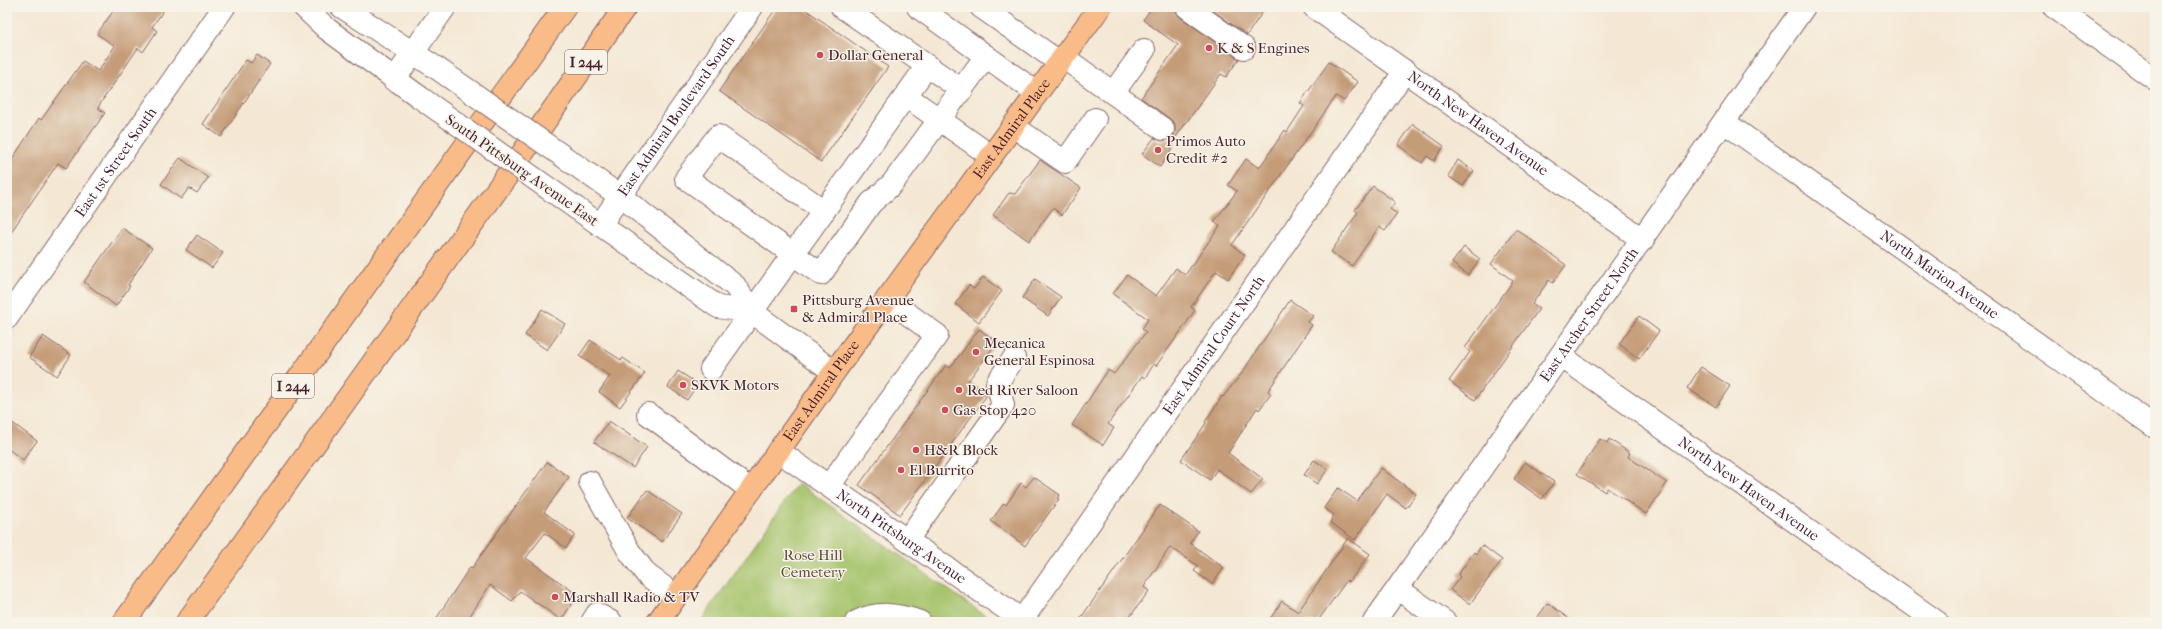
<svg xmlns="http://www.w3.org/2000/svg" width="2162" height="629" font-family="'IM FELL French Canon',serif">
<style>
.green{fill:#a5c36b;stroke:#78714b}
.building{fill:#c59c78}
.lines{fill:none;stroke-linecap:round;stroke-linejoin:round}
.minor-casing{stroke:#866566;stroke-width:24}
.major-casing{stroke:#866566;stroke-width:24}
.highway-casing{stroke:#866566;stroke-width:24}
.minor{stroke:#fff;stroke-width:22}
.major{stroke:#f9bc89;stroke-width:22}
.highway{stroke:#f9bc89;stroke-width:22}
.minor-bridge-casing{stroke:#866566;stroke-width:24;stroke-linecap:butt}
.minor-bridge{stroke:#fff;stroke-width:22}
.poi-dot{fill:#d1495b;stroke:#f7f3e8;stroke-width:1.5}
.labels{text-anchor:middle;dominant-baseline:central;stroke-width:3;stroke-linejoin:round;paint-order:stroke}
.shield{fill:#f7f3e8;stroke:#7e5f64;stroke-width:1}
.shield-label{font-size:14px;font-weight:bold;fill:#4a1f2b}
.poi-label{font-size:15px;fill:#4a1f2b;stroke:#f7f3e8;text-anchor:start}
.street-label{font-size:15px;fill:#4a1f2b;stroke:#f7f3e8}
.park-label{font-size:15px;fill:#65503e;stroke:#f7f3e8}
</style>
<rect width="100%" height="100%" fill="#f7f3e8"/>
<filter id="ink" filterUnits="userSpaceOnUse"><feTurbulence type="fractalNoise" baseFrequency=".025" numOctaves="2"/><feDisplacementMap in="SourceGraphic" scale="8" xChannelSelector="R" yChannelSelector="G"/><feConvolveMatrix kernelMatrix="1 2 1 2 8 2 1 2 1" color-interpolation-filters="sRGB"/></filter>
<filter id="wash" filterUnits="userSpaceOnUse"><feTurbulence type="fractalNoise" baseFrequency=".012" numOctaves="4" result="noise"/><feDisplacementMap in="SourceGraphic" scale="16" xChannelSelector="R" yChannelSelector="G"/><feGaussianBlur stdDeviation="0.9" result="paint"/><feColorMatrix in="noise" values="0 0 0 0 0 0 0 0 0 0 0 0 0 0 0 0 0 1.4 0 .05"/><feComposite in="paint" operator="in"/></filter>
<g filter="url(#wash)">
<rect width="100%" height="100%" fill="#f4e8d4"/>
<path class="green" d="M798,483L994,622H700Z"/>
<g id="blocks">
<g class="building">
<path d="M116,7H166L152,27L157,31L143,52L138,48L100,104L98,108L105,113L66,168L58,163L7,238V154L13,158L39,118L41,120L83,61L98,71L115,46L97,34Z"/>
<path d="M777,7H802L888,67L821,162L719,91Z"/>
<path d="M1152,7H1175L1180,17L1239,59L1226,77L1221,74L1171,144L1174,146L1160,167L1142,154L1154,138L1162,141L1173,137L1175,131V124L1170,119L1141,98L1178,45L1143,20Z"/>
<path d="M1208,7H1266L1247,35Z"/>
<path d="M257,55L270,64L221,137L203,124L246,60L251,63Z"/>
<path d="M1329,62L1358,82L1344,101L1336,96L1232,245L1245,255L1228,279L1216,271L1191,307L1195,310L1183,328L1156,366L1154,364L1145,378L1142,376L1108,424L1114,428L1103,445L1072,425L1108,370L1114,374L1146,332L1142,329L1148,319L1113,294L1127,275L1156,296L1176,268L1185,275L1220,226L1214,222L1237,191L1228,185L1246,159L1259,168L1285,130L1287,132L1304,106L1300,103Z"/>
<path d="M1413,124L1444,146L1434,161L1427,156L1422,163L1398,145Z"/>
<path d="M180,158L208,178L197,193L189,188L181,199L161,184Z"/>
<path d="M1040,160L1081,188L1062,215L1053,208L1029,241L993,215L1009,193L1015,194Z"/>
<path d="M1458,160L1474,171L1463,186L1448,176Z"/>
<path d="M1373,186L1395,202L1390,209L1397,214L1385,231L1379,227L1352,266L1331,252L1358,212L1355,210Z"/>
<path d="M122,228L152,248L128,285L130,286L116,306L84,282Z"/>
<path d="M1516,229L1566,265L1553,283L1549,280L1532,304L1539,309L1475,400L1449,381L1470,352L1465,348L1513,281L1491,264Z"/>
<path d="M197,235L223,253L212,268L186,250Z"/>
<path d="M1464,247L1480,259L1468,275L1452,263Z"/>
<path d="M983,277L1002,291L979,322L955,304L969,285L974,289Z"/>
<path d="M1035,279L1061,297L1048,316L1022,298Z"/>
<path d="M1290,300L1313,316L1308,322L1312,325L1268,391L1271,394L1259,410L1257,408L1228,453L1263,479L1251,494L1217,469L1210,480L1181,460L1206,423L1205,422L1222,396L1223,397L1242,373Z"/>
<path d="M542,309L565,324L547,350L525,335Z"/>
<path d="M1639,316L1659,331L1639,359L1619,344Z"/>
<path d="M979,329L997,342L968,381L987,395L900,515L859,485L946,365L950,368Z"/>
<path d="M43,336L71,355L57,376L29,357Z"/>
<path d="M590,340L621,360L623,358L645,373L620,407L599,392L610,376L579,356Z"/>
<path d="M1701,367L1730,386L1716,407L1687,388Z"/>
<path d="M678,371L698,384L687,400L668,387Z"/>
<path d="M7,419L37,441L23,460L7,448Z"/>
<path d="M609,421L647,447L633,468L594,442Z"/>
<path d="M1600,439L1607,443L1609,439L1630,453L1628,457L1667,483L1646,514L1607,488L1605,492L1577,474Z"/>
<path d="M1314,460L1328,469L1317,484L1304,475Z"/>
<path d="M547,462L569,477L544,512L575,535L566,548L545,533L526,558L578,595L561,620L520,591L512,601L490,585L466,622H434L470,567L472,568Z"/>
<path d="M1525,462L1554,482L1542,499L1514,479Z"/>
<path d="M1381,468L1416,494L1406,508L1387,494L1355,540L1330,522L1334,515L1324,508L1338,488L1357,501Z"/>
<path d="M1034,477L1060,495L1057,498L1059,499L1025,546L991,521L1004,503L1006,505L1021,483L1026,487Z"/>
<path d="M647,490L682,514L662,542L627,518Z"/>
<path d="M1160,505L1198,531L1190,543L1224,568L1212,584L1194,571L1198,566L1170,547L1144,587L1149,591L1126,622H1078Z"/>
<path d="M1348,538L1370,554L1349,582L1347,580L1317,622H1268L1282,601L1298,612Z"/>
<path d="M1482,545L1502,560L1470,604L1450,590L1460,577L1458,575L1474,552L1476,554Z"/>
<path d="M1548,603L1573,622H1534Z"/>
</g>
</g>
</g>
<g filter="url(#ink)">
<use href="#blocks" fill-opacity="0" stroke="#866566" stroke-width="1"/>
<g class="lines">
<defs>
<g id="minor">
<path d="M304,7L327,29L418,96"/>
<path d="M342,7L438,69"/>
<path d="M842,7L962,90"/>
<path d="M918,7L1037,93"/>
<path d="M981,7L1059,62"/>
<path d="M1187,7L1244,48"/>
<path id="s1" d="M1314,7L1643,240"/>
<path d="M2054,7L2155,79"/>
<path d="M1063,57L1163,129"/>
<path d="M394,80L445,7"/>
<path d="M1113,93L1144,50"/>
<path d="M906,96L991,156"/>
<path id="s2" d="M1724,122L2155,427"/>
<path d="M1013,126L1065,162L1095,119"/>
<path d="M597,180L620,196L735,286L752,312L834,372"/>
<path d="M576,208L718,307L752,312"/>
<path d="M824,211L718,136L686,178L821,274L871,203L892,184L986,56"/>
<path id="s3" d="M600,225L752,7"/>
<path id="s4" d="M7,318L224,7"/>
<path id="s5" d="M1561,356L1937,622"/>
<path d="M711,369L927,66"/>
<path d="M648,414L751,490"/>
<path id="s6" d="M778,451L1025,622"/>
<path d="M590,482L629,551L647,575L676,596"/>
<path d="M829,486L937,335L887,299"/>
<path d="M907,540L1003,405L997,383L1014,358"/>
<path d="M1398,589L1445,622"/>
<path id="s7" d="M1022,620L1405,71"/>
<path d="M592,622L597,614L611,622"/>
<path d="M856,622C878,611 898,614 920,622"/>
<path id="s8" d="M1374,622L1804,7"/>
</g>
<g id="major">
<path id="s9" d="M658,622L834,372L1100,7"/>
</g>
<g id="highway">
<path d="M124,622L565,7"/>
<path d="M187,622L501,184L625,7"/>
</g>
</defs>
<use href="#minor" class="minor-casing"/>
<use href="#major" class="major-casing"/>
<use href="#highway" class="highway-casing"/>
<use href="#minor" class="minor"/>
<use href="#major" class="major"/>
<use href="#highway" class="highway"/>
<defs>
<g id="minor-bridge">
<path d="M438,69L597,180"/>
<path d="M418,96L576,208"/>
</g>
</defs>
<use href="#minor-bridge" class="minor-bridge-casing"/>
<use href="#minor-bridge" class="minor-bridge"/>
</g>
</g>
<g class="poi-dot">
<circle cx="1209" cy="48" r="4"/>
<circle cx="820" cy="55" r="4"/>
<circle cx="1158" cy="150" r="4"/>
<rect x="790" y="305" width="8" height="8" rx="2"/>
<circle cx="976" cy="352" r="4"/>
<circle cx="683" cy="385" r="4"/>
<circle cx="959" cy="390" r="4"/>
<circle cx="945" cy="410" r="4"/>
<circle cx="916" cy="450" r="4"/>
<circle cx="901" cy="470" r="4"/>
<circle cx="555" cy="597" r="4"/>
</g>
<g class="labels">
<g class="shield">
<rect x="565" y="50" width="42" height="24" rx="3"/>
<rect x="272" y="374" width="42" height="24" rx="3"/>
</g>
<g class="shield-label">
<text x="586" y="62">I 244</text>
<text x="293" y="386">I 244</text>
</g>
<g class="poi-label">
<text x="1217" y="48">K &amp; S Engines</text>
<text x="828" y="55">Dollar General</text>
<text x="1166" y="141">Primos Auto<tspan x="1166" dy="17">Credit #2</tspan></text>
<text x="802" y="300">Pittsburg Avenue<tspan x="802" dy="17">&amp; Admiral Place</tspan></text>
<text x="984" y="343">Mecanica<tspan x="984" dy="17">General Espinosa</tspan></text>
<text x="691" y="385">SKVK Motors</text>
<text x="967" y="390">Red River Saloon</text>
<text x="953" y="410">Gas Stop 420</text>
<text x="924" y="450">H&amp;R Block</text>
<text x="909" y="470">El Burrito</text>
<text x="563" y="597">Marshall Radio &amp; TV</text>
</g>
<g class="street-label">
<text stroke="none"><textPath href="#s3" startOffset="133">East Admiral Boulevard South</textPath></text>
<text stroke="none"><textPath href="#s1" startOffset="201">North New Haven Avenue</textPath></text>
<text stroke="none"><textPath href="#s9" startOffset="607">East Admiral Place</textPath></text>
<text stroke="none"><textPath href="#s4" startOffset="190">East 1st Street South</textPath></text>
<text transform="translate(522 170) rotate(35)">South Pittsburg Avenue East</text>
<text stroke="none"><textPath href="#s2" startOffset="264">North Marion Avenue</textPath></text>
<text stroke="none"><textPath href="#s8" startOffset="375">East Archer Street North</textPath></text>
<text stroke="none"><textPath href="#s7" startOffset="335">East Admiral Court North</textPath></text>
<text stroke="none"><textPath href="#s9" startOffset="283">East Admiral Place</textPath></text>
<text stroke="none"><textPath href="#s5" startOffset="230">North New Haven Avenue</textPath></text>
<text stroke="none"><textPath href="#s6" startOffset="150">North Pittsburg Avenue</textPath></text>
</g>
<g class="park-label">
<text x="813" y="555">Rose Hill<tspan x="813" dy="17">Cemetery</tspan></text>
</g>
</g>
<rect width="2162" height="629" fill="none" stroke="#f7f3e8" stroke-width="24"/>
</svg>
